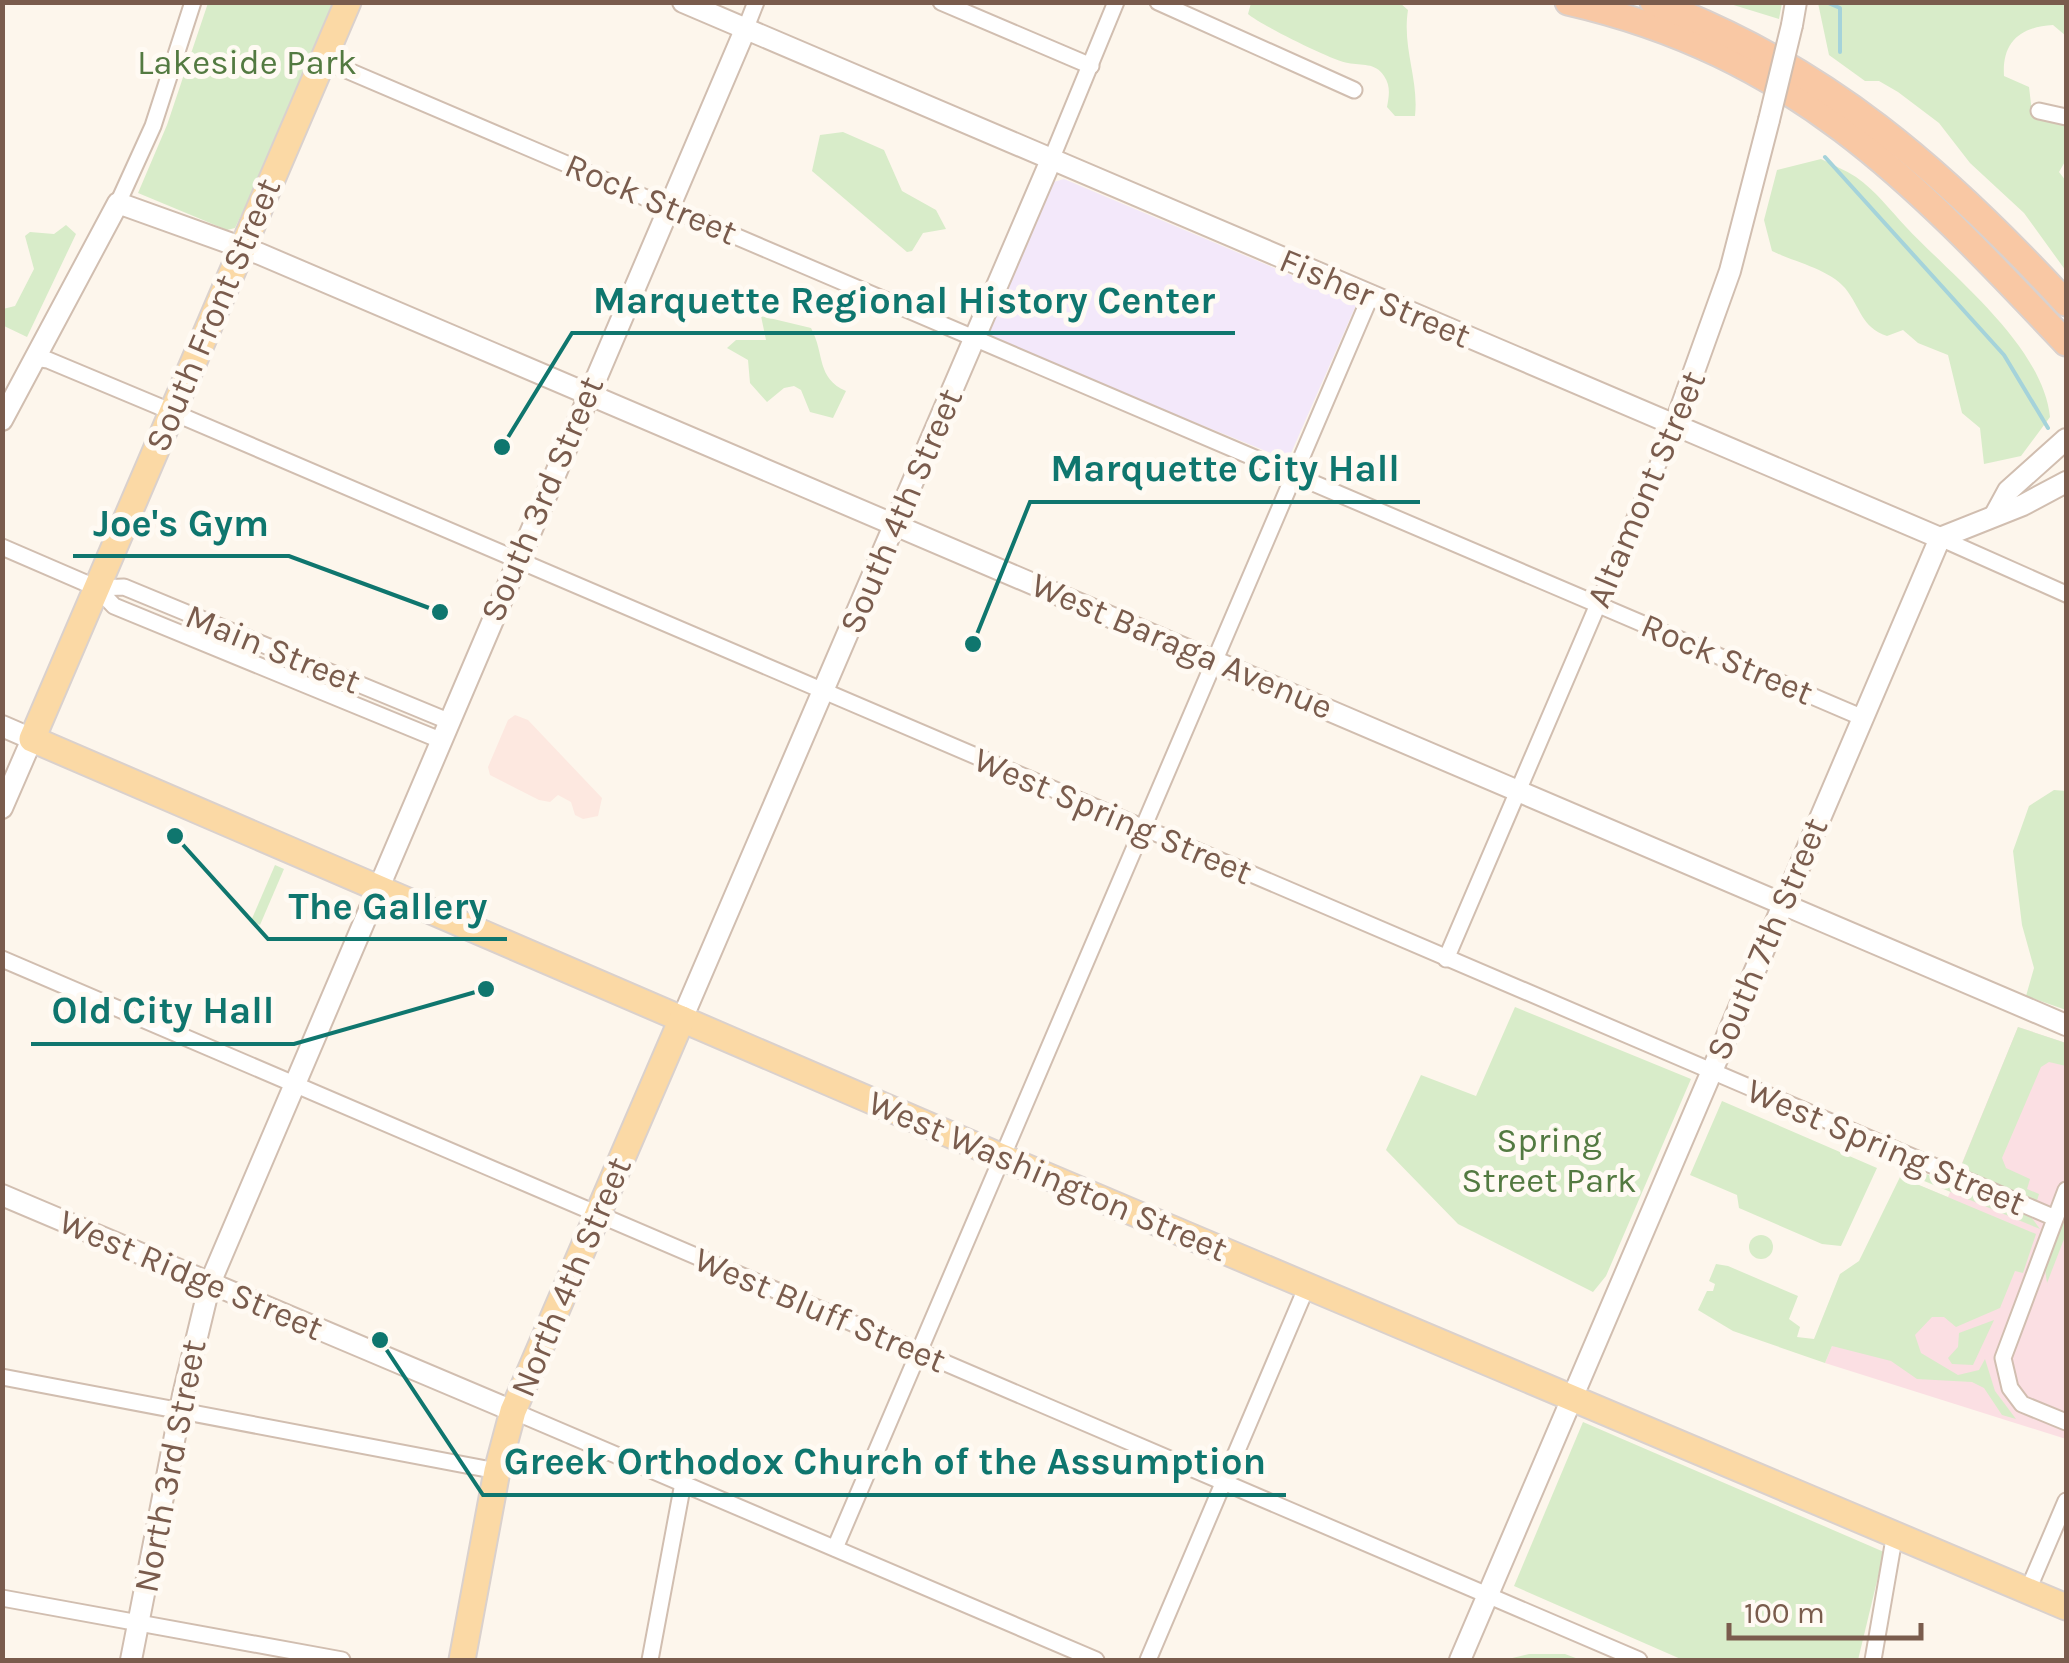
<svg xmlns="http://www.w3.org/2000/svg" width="2069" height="1663" font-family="Karla,sans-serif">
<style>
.commercial{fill:#fde8e0}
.education{fill:#f3e8fa}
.medical{fill:#fbdfe3}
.green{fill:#d8ecc9}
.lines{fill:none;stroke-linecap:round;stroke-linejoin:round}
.stream{stroke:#a5d3da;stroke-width:4}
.minor-casing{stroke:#d1beb0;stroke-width:19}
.tertiary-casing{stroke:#d1beb0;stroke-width:24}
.primary-casing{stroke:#dad1cd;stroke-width:29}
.trunk-casing{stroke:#dad1cd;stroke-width:29}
.minor{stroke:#fff;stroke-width:15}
.tertiary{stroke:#fff;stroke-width:20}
.primary{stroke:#fbd9a5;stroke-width:25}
.trunk{stroke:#f9c8a4;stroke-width:25}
.tertiary-bridge-casing{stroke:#d1beb0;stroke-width:24;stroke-linecap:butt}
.tertiary-bridge{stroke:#fff;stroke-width:20}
.labels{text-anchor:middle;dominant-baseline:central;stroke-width:10;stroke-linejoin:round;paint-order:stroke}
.park-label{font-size:35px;fill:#537a41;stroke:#fffaf3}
.street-label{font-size:35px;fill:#7a5c4d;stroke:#fffaf3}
.leader{fill:none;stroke:#0f766e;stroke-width:4}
.callout-dot{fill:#0f766e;stroke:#fffaf3;stroke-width:4}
.callout-label{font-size:38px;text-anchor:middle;font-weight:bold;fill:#0f766e;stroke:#fffaf3;stroke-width:10;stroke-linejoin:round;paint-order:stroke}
</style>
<rect width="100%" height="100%" fill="#fdf6ec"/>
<path class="commercial" d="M515,715L528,720L602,798L598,816L583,819L575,815L571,802L558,795L550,802L539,800L490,775L488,767L508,720Z"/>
<path class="education" d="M1064,179L1357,303L1288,460L984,337L1050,183Z"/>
<path class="medical" d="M2018,1027L2066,1043V1439L1825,1363L1901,1178L1948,1197Z"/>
<g class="green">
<path d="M208,3L333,4L276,143L235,228L227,230L138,193L167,125Z"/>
<path d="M1251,3H1400L1408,10C1402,48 1419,79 1415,116H1395L1387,107C1389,96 1391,86 1384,76C1375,62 1362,66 1348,63C1333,61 1259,24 1248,14Z"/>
<path d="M1727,3H1782L1779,19Z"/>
<path d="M1818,3H2066V36L2053,25C2019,27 2002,43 2004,76L2029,87L2032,112L2066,123V160L2059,172L2066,181V271L2024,213L1970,163L1939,123L1898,92L1879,81H1865L1829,55Z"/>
<path d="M843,132L884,150L902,191L936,210L946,229L923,233L912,251L907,252L812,171L820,135Z"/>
<path d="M1821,159C1833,165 1845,170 1856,177C1875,190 1890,210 1906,227C1952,276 2043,346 2050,417L2021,456L1984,464L1980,428L1962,413L1948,355L1918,343L1903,330L1887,336C1861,327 1861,308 1845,288C1829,269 1794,262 1772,251L1764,220L1777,170Z"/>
<path d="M66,225L76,234L27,337L2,325L3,309L15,306L34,269L25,236L30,232L54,234Z"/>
<path d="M761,316L811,328C825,354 816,378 846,391L833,418L810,412L801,390L794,386L784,388L767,402L750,383L748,360L727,348L736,340H766Z"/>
<path d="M2054,790L2066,791V1010L2026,996L2034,968L2022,925L2013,851L2029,806Z"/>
<path d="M275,865L284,869L260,925L251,921Z"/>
<path d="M1515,1007L1691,1079L1606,1276L1593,1292L1458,1224L1386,1150L1421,1075L1476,1096Z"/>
<path d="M2018,1027L2066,1043V1066L2049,1062L2041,1067L2002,1158L2006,1168L2030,1179L2027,1189L2039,1194L2036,1204L1959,1171Z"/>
<path d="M1722,1101L1877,1168L1841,1246L1822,1244L1739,1208L1737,1195L1690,1175Z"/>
<path d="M1907,1166L2031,1217L2040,1229L1900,1171Z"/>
<path d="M1900,1177L2036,1234L2023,1273L2015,1271L2000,1308L1956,1327L1944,1317H1932L1915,1335L1921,1353L1958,1375L1979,1370L1985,1359L1995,1391L2016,1419L2002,1415L1984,1388L1972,1382L1917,1379L1891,1361L1832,1346L1825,1363L1733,1331L1698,1310L1707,1291H1713L1715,1284L1709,1281L1716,1264L1728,1266L1798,1296L1789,1319L1800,1327L1797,1337L1814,1339L1840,1274L1859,1261Z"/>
<path d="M2066,1216V1234L2047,1283L2045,1269Z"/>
<circle cx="1761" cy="1247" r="12"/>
<path d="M1994,1320L1973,1365L1952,1364L1948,1358L1958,1347L1959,1333Z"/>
<path d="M1583,1422L1884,1552L1858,1660H1683L1514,1586Z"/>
<path d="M1529,1654H1565L1581,1660H1504Z"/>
</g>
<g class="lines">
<g class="stream">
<path d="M1826,2L1840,8V52"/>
<path d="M1825,157L2004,355L2048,428"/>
</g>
<defs>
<g id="minor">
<path d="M941,2L1091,66"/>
<path d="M1158,2L1354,90"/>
<path d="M745,30L756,2"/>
<path d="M323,60L1861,717"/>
<path d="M2039,111L2066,117"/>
<path d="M1051,160L1116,2"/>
<path d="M118,203L153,126L193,2"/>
<path d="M34,358L48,360L158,406L2055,1218"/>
<path d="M1940,538L2066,594"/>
<path d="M2,547L97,588L114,606L440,740"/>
<path d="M97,588L124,587L448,721"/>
<path d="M2,959L1639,1660"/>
<path d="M1446,959L1674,427"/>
<path d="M2066,1190L2003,1358L2010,1388L2022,1404L2066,1422"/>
<path d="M2,1377L497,1471"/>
<path d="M513,1411L1096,1660"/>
<path d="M835,1548L1371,295"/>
<path d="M2028,1590L2066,1501"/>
<path d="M2,1598L342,1660"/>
<path d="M650,1660L683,1483"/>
<path d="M1148,1660L1307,1286"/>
<path d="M1873,1660L1895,1533"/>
</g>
<g id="tertiary">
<path d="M683,2L1940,538"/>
<path d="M1792,25L1796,2"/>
<path d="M2,420L118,203L260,254L2066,1025"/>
<path d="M1674,427L1730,271L1769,120"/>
<path d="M1996,513L2008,491L2066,439"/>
<path d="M2,726L32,739L2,808"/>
<path d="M682,1019L1051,160"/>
<path d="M2,1195L513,1411"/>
<path d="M131,1660L183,1395L210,1283L745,30"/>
<path d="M1460,1660L1940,538L2023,505L2066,482"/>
</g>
<g id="primary">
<path d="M348,2L32,739L1002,1157L2066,1607"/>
<path d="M462,1660L497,1471L513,1411L682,1019"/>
</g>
<g id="trunk">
<path d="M1568,2C1795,54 1914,182 2066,343"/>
<path d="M1653,2C1825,66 1944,171 2066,303"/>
</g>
</defs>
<use href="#minor" class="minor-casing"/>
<use href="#tertiary" class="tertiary-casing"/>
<use href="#primary" class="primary-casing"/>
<use href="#trunk" class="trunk-casing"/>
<use href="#minor" class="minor"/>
<use href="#tertiary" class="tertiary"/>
<use href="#primary" class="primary"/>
<use href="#trunk" class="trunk"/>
<defs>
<path id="tertiary-bridge" d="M1769,120L1792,25"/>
</defs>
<use href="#tertiary-bridge" class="tertiary-bridge-casing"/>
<use href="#tertiary-bridge" class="tertiary-bridge"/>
</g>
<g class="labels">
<g class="park-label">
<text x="247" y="62">Lakeside Park</text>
<text x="1549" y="1140">Spring<tspan x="1549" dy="40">Street Park</tspan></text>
</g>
<g class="street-label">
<text transform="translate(651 199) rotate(23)">Rock Street</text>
<text transform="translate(1375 298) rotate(23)">Fisher Street</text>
<text transform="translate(213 315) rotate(-67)">South Front Street</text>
<text transform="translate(1646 489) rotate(-67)">Altamont Street</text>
<text transform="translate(542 499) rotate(-67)">South 3rd Street</text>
<text transform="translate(901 511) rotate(-67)">South 4th Street</text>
<text transform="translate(1182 646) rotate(23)">West Baraga Avenue</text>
<text transform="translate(273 649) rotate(22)">Main Street</text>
<text transform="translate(1727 659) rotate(23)">Rock Street</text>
<text transform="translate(1113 816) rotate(23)">West Spring Street</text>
<text transform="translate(1767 939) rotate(-67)">South 7th Street</text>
<text transform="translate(1886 1147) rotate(23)">West Spring Street</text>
<text transform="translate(1048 1176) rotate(23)">West Washington Street</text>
<text transform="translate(191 1275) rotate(23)">West Ridge Street</text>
<text transform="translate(571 1277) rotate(-67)">North 4th Street</text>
<text transform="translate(820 1310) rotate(23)">West Bluff Street</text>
<text transform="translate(170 1466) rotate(-79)">North 3rd Street</text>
</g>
</g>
<path class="leader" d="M502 447L572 333H1235M973 644L1030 502H1420M440 612L289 556H73M175 836L268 939H507M486 989L294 1044H31M380 1340L483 1495H1286"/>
<g class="callout-dot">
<circle cx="502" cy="447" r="10"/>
<circle cx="973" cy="644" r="10"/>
<circle cx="440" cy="612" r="10"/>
<circle cx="175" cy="836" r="10"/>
<circle cx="486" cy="989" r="10"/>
<circle cx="380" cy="1340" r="10"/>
</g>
<g class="callout-label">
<text x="904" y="313">Marquette Regional History Center</text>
<text x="1225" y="481">Marquette City Hall</text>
<text x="181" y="536">Joe's Gym</text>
<text x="388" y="919">The Gallery</text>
<text x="163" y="1023">Old City Hall</text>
<text x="885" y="1474">Greek Orthodox Church of the Assumption</text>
</g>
<rect width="2069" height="1663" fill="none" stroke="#7a5c4d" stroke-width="10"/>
<path d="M1729 1623v15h192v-15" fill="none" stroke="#7a5c4d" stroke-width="5"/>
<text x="1744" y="1623" font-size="30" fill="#7a5c4d" stroke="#fffaf3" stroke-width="8" paint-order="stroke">100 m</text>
</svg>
